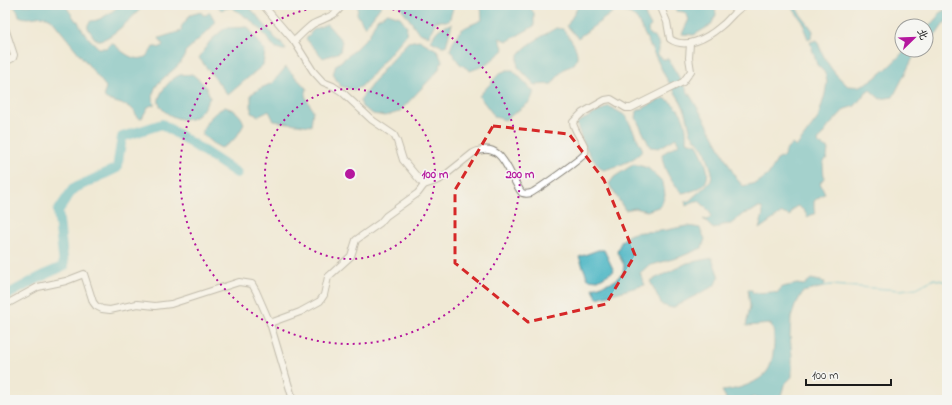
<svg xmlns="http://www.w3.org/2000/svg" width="952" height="405" font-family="'Indie Flower','LXGW WenKai TC',sans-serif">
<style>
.water{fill:#47b4c2;stroke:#32686f}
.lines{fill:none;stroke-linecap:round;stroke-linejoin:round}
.stream{stroke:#47b4c2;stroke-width:1.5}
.river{stroke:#47b4c2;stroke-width:10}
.minor-casing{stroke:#868278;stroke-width:8}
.minor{stroke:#fff;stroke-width:6}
.marked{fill:none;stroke:#d62828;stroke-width:3;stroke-dasharray:8 5;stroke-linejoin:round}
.ring{fill:none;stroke:#b5179e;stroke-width:2;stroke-dasharray:2 4}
.centre{fill:#b5179e;stroke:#f6f6f2;stroke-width:2}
.ring-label{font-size:12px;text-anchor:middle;font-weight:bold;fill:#b5179e;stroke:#f6f6f2;stroke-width:3;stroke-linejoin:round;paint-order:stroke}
</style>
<rect width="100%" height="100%" fill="#f6f6f2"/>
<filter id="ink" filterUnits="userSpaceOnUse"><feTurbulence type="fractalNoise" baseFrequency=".025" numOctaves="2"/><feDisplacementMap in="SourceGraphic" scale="8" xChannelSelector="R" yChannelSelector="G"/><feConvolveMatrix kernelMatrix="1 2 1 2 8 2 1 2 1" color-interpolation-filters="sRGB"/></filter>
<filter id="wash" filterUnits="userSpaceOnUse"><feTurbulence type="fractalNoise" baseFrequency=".012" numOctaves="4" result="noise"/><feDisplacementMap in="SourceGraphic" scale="16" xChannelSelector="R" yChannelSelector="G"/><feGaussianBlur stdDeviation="0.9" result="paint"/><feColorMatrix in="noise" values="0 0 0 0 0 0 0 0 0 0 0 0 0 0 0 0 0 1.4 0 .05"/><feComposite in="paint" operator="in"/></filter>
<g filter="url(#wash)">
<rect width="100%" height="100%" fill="#f0e9d5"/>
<g class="water">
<path d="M13,5H65L76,21H78C81,31 91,41 99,48H106L112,42C120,50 133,63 145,57C149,55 151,50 153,47H157L159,48L163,45L159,38L181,31L182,30L181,27L190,15L201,12L203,15H206L210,12L215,21L211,28L185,52C185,67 158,77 154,91C152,95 154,102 154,106L152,105L148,107L142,118L139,119L136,116C135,104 114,104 105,98L104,94L106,87L51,19C40,12 31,22 19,16L18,12Z"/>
<path d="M120,5H144C137,13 109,42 98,40C95,39 93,37 92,34C89,30 86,27 89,23C90,20 94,21 97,20C105,17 113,11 120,5Z"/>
<path d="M221,5H245L254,12L276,39L281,42L286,50H282L274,47L260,29L250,20L231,7L221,10L218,7Z"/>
<path d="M358,5H382L365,27L357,14Z"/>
<path d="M399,5H454L449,21H436L429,36L419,33Z"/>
<path d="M481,5H528L534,13V26L508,41L499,38L504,50L486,65L470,71L459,63L450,50C459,27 462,29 482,20Z"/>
<path d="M579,5H616L613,12L578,38L567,26Z"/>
<path d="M626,5H642L645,11L646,17L651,26L648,29L649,34L656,39L660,45L658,49V55L663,59H668L705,120L736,178L743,186L757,183L768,175L777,160L783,157L787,149L792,144L796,147L818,118L825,94L827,82L825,73L817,65L810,42L817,40C824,60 832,72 848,86C852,86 857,87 860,86C878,79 893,63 905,50H917L893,97L880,99L870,90L867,91L855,106L845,109L829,126L818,141L819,144L828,149L827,158L823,163L824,178L820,183L825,193L814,201V209L816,213L807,217C806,212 802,208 797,206L793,209L790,216L782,213L759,229L763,214L762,208H757L751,212L743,214L731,224L723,225L714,229L711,227L703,219L707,220L711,216L710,212L699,201H695L686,206L685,201H689L711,181L712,172L705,150L691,134L686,113L681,102L665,76L638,21L631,14L622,11L625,8Z"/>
<path d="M675,5H715L716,15L711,25L694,35L682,34L689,19L684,12L676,11Z"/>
<path d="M790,5H795C798,13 808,23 813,31L812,37L808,39L804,29L805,25Z"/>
<path d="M947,9V22H945L936,35L926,40V35L929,32V25L937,19C938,12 941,12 947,9Z"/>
<path d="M388,13L400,17L407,26L406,35L362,86L354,90L340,86L333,74L336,65L349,55L369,35L377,19Z"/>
<path d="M327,24L342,41L340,52L323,58L306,39L313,30Z"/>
<path d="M452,24L446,46H441L431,41C436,30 440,27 452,24Z"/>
<path d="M248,27L265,51L263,65L228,95L199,58L210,41L225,28Z"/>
<path d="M556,28L563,29C570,38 584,54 573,65C570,67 567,67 564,69C560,73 556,79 552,84L535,85L518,67C517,62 517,56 521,52C526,45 549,32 556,28Z"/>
<path d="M419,40L437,50L442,61L438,71L399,112L385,116L373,114L362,107L360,100L385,67L408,42Z"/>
<path d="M286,67L307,89L305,96L313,110L311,126L274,121L269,111L259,116L251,113V94L261,88L272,83Z"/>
<path d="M507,70H513L534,92L530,102L505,120L495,117L479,96L500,73Z"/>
<path d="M192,74C201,81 208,87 210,98C206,104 202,113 195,117C185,124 162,115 159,103C157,94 171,78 180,75C184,74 188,75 192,74Z"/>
<path d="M664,98C681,107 688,122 686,141L697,144C709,169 718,188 682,193C672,184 662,167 662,154L679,144L676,138L659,148L650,147L636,118L637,111Z"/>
<path d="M609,106L626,116L643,150C635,161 616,167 603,170C591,160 580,140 577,123Z"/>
<path d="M225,107C235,110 241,114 244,124C238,136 233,143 221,148L212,143L202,134C205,121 213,113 225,107Z"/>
<path d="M634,164L648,168L663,182L665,195L661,206L647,211L635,208L625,210L609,184L614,177Z"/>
<path d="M688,226L700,228L705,239L702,248L680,257L648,266L640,273L645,285L597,298L593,288L614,281L623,273L624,265L617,252C624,228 640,233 660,231C669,230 679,227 688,226Z"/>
<path d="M598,250H604L614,271L598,280L588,279L579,257Z"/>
<path d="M712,258L719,277L714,286L672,308L662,305L650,281L687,263Z"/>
<path d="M811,279L825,282L824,287L803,292L795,306L791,318L790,336L792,356V377L784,385L780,400H764L763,398L755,397L744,400H726V398L722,391C736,390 760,383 768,370C772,364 774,349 774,343C774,336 774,331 771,324L746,326L750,306L748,290H752L753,293L772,292L777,293L782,287L797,284L804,285Z"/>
</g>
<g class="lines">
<path class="stream" d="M823,286L831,285L900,290L917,288L934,279L947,282"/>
<path class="river" d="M5,296L46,274L64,266L58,211L73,189L117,168L122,137L162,124L237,173"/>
</g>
</g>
<g filter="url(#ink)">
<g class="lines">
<defs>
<g id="minor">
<path d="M263,5L294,41L313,71L323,82L333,86L342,92L372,120L394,135L397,141L403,160L424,185"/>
<path d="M660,5L667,22L670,39C686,50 707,38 720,27C731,19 732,12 745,5"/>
<path d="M5,28L14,55L13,58L5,62"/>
<path d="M294,41C300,36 306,29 313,24C324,18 336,17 342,5"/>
<path d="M5,305L38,287L66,281L84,274L93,302L96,306L102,309L110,310L137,304L155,306L171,304L239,282L252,284L256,291L270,323L293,400"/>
<path d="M270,323L300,312L320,301L324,295L328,277L351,256L356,240L380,223L386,216L418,193L424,185L439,180L473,153C504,138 508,176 522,193C525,194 527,194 531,193C537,190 584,157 585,153C588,145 573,131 573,122L582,113L605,100L611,99L626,108H631L683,82L691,71L689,58L690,44"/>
</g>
</defs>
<use href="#minor" class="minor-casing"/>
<use href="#minor" class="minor"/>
</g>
</g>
<path d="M0 0H952V405H0ZM493,126L569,134L604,180L635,255L606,304L528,322L455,263V190Z" fill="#f0e9d5" fill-opacity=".55" fill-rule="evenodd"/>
<path class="marked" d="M493,126L569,134L604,180L635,255L606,304L528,322L455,263V190Z"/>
<g class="ring">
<circle cx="350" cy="174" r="85"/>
<path d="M369 5A170 170 0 1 1 331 5"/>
</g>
<circle cx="350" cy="174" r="6" class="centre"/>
<g class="ring-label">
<text x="435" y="178">100 m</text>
<text x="520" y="178">200 m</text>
</g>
<rect width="952" height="405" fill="none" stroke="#f6f6f2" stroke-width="20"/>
<g transform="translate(914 38) rotate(67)"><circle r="19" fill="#f6f6f2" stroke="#9f9f9c"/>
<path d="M0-3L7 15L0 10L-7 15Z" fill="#b5179e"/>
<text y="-6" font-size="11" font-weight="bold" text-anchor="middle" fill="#1c1c1c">北</text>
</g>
<path d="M806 379v6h85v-6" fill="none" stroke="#1c1c1c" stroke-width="2"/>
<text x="812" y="379" font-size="12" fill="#1c1c1c" stroke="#f6f6f2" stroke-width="3" paint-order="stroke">100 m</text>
</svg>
